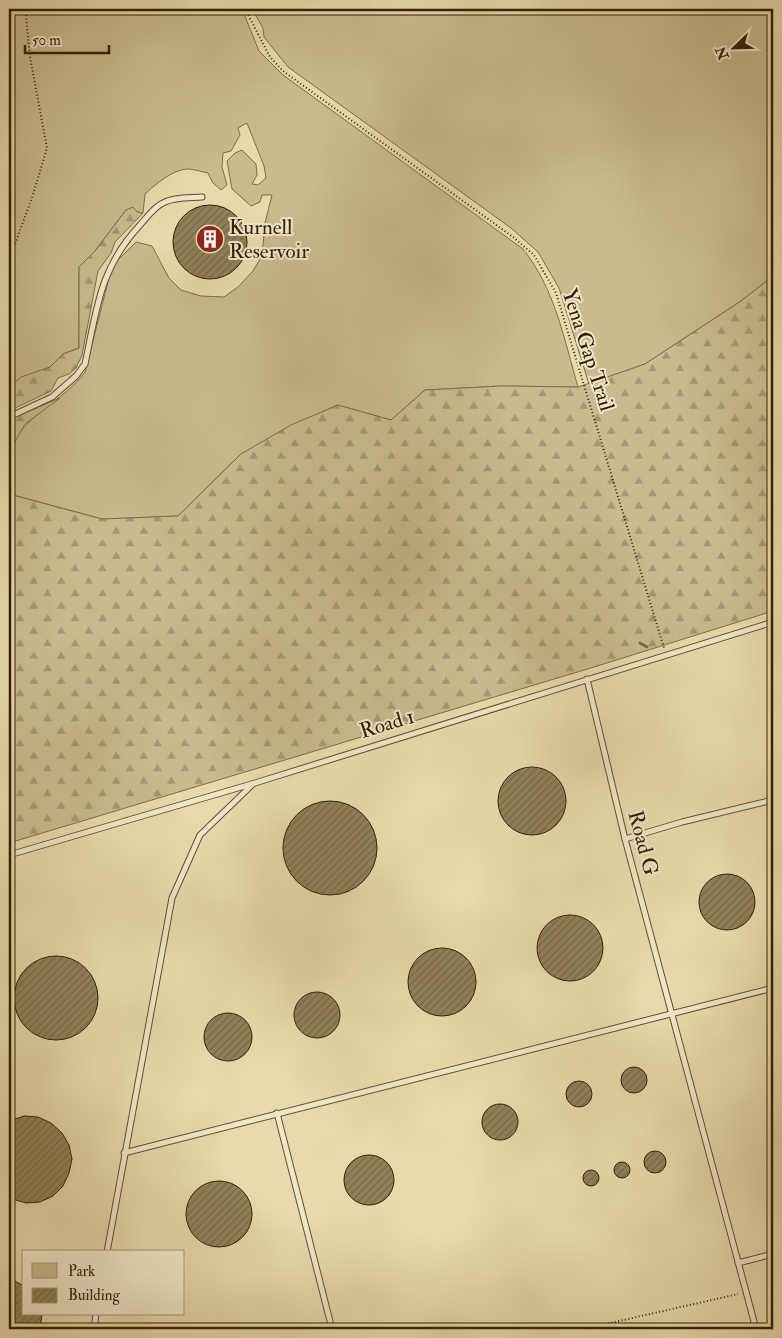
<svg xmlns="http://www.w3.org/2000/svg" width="782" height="1338" font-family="'IM FELL Double Pica',serif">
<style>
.green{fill:#c9ba8f;stroke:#7e6d48}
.forest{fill:url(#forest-firs);stroke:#7e6d48}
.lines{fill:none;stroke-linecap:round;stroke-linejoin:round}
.stream{stroke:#7a6a45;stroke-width:3}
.building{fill:url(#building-hatch);stroke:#322002}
.lane-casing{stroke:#604e2c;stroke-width:7}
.path{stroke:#322002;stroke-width:2;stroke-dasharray:1 2.5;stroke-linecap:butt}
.lane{stroke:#f0e7c9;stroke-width:5}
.labels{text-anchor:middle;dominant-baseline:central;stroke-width:4;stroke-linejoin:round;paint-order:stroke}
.poi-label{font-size:21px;fill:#322002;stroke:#f0e7c9;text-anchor:start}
.street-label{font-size:21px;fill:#322002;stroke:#f0e7c9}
</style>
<defs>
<pattern id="forest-firs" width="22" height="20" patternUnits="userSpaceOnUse" patternTransform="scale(1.25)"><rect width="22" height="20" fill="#c9ba8f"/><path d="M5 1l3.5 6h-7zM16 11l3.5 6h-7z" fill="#a49773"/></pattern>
<pattern id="building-hatch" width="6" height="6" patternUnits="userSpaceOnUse" patternTransform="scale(1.25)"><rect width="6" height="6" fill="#91815a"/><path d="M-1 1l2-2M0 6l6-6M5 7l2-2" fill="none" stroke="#776948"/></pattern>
</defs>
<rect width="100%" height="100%" fill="#e8daac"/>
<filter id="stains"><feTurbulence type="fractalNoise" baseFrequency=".004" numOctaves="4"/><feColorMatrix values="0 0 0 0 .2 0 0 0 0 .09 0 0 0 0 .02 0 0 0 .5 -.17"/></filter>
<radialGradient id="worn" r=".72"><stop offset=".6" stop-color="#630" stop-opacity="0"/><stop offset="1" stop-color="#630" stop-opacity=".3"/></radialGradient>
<g class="green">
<path d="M9,9H242L259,51L283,75L523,249C555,289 564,339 578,387L501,386L425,390L391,420L337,405L241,454L178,516L102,519L9,494C9,481 5,463 9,451C19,419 65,400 85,372L112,266L136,242L152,246L169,278L181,290L201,296L224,297L238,287L253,271L262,256L265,223L272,195H262L260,202L251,206L232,189L227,161L235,153L242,150L256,164L257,175L252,184L258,185L266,178L264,166L247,123L238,128L240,135L231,151L223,153L222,167L227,185L221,190L213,183L208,173C202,172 194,169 187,169C172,170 156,184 145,194L143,213L126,210L95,251L79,267V348L63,354L50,367L9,388Z"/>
<path d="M252,9H773V276L741,301L645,364L589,384L559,288L538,252L511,228L288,67L264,37L263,28Z"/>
</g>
<g class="forest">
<path d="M133,207L137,212L143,213L115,242L111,253L98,271L82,355L76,368L69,374L58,378L51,391L13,409L9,407V388L21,377L50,367L63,354L79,348V267L95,251L126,210Z"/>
<path d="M773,276V611L594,667L9,843V494L102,519L178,516L241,454L291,425L338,405L391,420L425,390L501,386L578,387L645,364L741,301Z"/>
<path d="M60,398L25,424L9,452V424L18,415Z"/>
</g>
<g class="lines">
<path class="stream" d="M640,643L647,647"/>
</g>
<g class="building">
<circle cx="210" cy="242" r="37"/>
<circle cx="532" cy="801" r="34"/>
<circle cx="330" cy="848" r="47"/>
<circle cx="727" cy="902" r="28"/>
<circle cx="570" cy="948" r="33"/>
<circle cx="442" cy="982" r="34"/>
<circle cx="56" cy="998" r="42"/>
<circle cx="317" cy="1015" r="23"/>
<circle cx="228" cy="1037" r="24"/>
<circle cx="634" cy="1080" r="13"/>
<circle cx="579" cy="1094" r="13"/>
<circle cx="500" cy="1122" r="18"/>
<path d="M24,1116L38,1117L51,1123L62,1133L69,1145L72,1159L69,1173L63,1186L53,1196L40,1202L26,1203L9,1198V1121Z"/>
<circle cx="655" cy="1162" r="11"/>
<circle cx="369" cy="1180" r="25"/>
<circle cx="622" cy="1170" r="8"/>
<circle cx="591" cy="1178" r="8"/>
<circle cx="219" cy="1214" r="33"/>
<path d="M9,1278L24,1286V1314H42L40,1329H9Z"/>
</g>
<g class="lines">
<defs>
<g id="lane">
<path d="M9,417L52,397L76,376L85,364C97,309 99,269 140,225C147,217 155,206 165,202C175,197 191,198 202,197"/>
<path d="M587,679L625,839L756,1329"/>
<path d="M625,839L682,822L773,800"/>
<path d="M9,855L255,783L773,622"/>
<path d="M277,1113L332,1329"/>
<path d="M124,1153L773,988"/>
<path d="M107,1252L172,898L200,835L253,784"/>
<path d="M738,1263L773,1254"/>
<path d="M94,1329L96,1314"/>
</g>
</defs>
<use href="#lane" class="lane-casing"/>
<g class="path">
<path d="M245,9L270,57L283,71L513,237L534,255L556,293L664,648"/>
<path d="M9,260L32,198L47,148L30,57L26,17L27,9"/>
<path d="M9,271L12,290L9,303"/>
<path d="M584,1329L738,1294"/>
</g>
<use href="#lane" class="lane"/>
</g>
<defs>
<symbol id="building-disc" viewBox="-11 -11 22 22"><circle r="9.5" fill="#8f2418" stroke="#f0e7c9"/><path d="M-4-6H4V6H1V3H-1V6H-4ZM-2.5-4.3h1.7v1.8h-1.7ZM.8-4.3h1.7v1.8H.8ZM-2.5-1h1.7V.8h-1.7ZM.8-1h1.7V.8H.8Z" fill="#fff"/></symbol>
</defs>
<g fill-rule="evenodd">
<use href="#building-disc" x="194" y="223" width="32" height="32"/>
</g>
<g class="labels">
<g class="poi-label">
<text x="229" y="227">Kurnell<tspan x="229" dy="24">Reservoir</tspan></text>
</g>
<g class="street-label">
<text transform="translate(588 350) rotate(72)">Yena Gap Trail</text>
<text transform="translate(387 724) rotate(-17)">Road 1</text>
<text transform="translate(643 843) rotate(75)">Road G</text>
</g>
</g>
<rect width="782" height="1338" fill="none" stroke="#e8daac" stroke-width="30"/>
<rect x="10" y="10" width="762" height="1318" fill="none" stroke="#322002" stroke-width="2.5"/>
<rect x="15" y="15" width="752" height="1308" fill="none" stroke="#322002"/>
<rect x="22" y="1250" width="162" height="65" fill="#f0e7c9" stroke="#a49779"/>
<rect x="32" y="1263" width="25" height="15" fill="#c9ba8f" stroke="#a49779"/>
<text x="68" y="1276" font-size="15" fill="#322002">Park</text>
<rect x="32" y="1288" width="25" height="15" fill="url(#building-hatch)" stroke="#a49779"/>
<text x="68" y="1300" font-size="15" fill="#322002">Building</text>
<g transform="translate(734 48) rotate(247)" stroke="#f0e7c9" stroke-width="4" paint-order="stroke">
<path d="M0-4L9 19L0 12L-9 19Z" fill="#322002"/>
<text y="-8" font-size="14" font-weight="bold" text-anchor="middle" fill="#322002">N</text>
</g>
<path d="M25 45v8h84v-8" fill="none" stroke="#322002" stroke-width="2.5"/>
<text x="32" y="45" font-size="15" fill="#322002" stroke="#f0e7c9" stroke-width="4" paint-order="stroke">50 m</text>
<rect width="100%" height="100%" filter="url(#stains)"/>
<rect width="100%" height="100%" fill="url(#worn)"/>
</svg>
